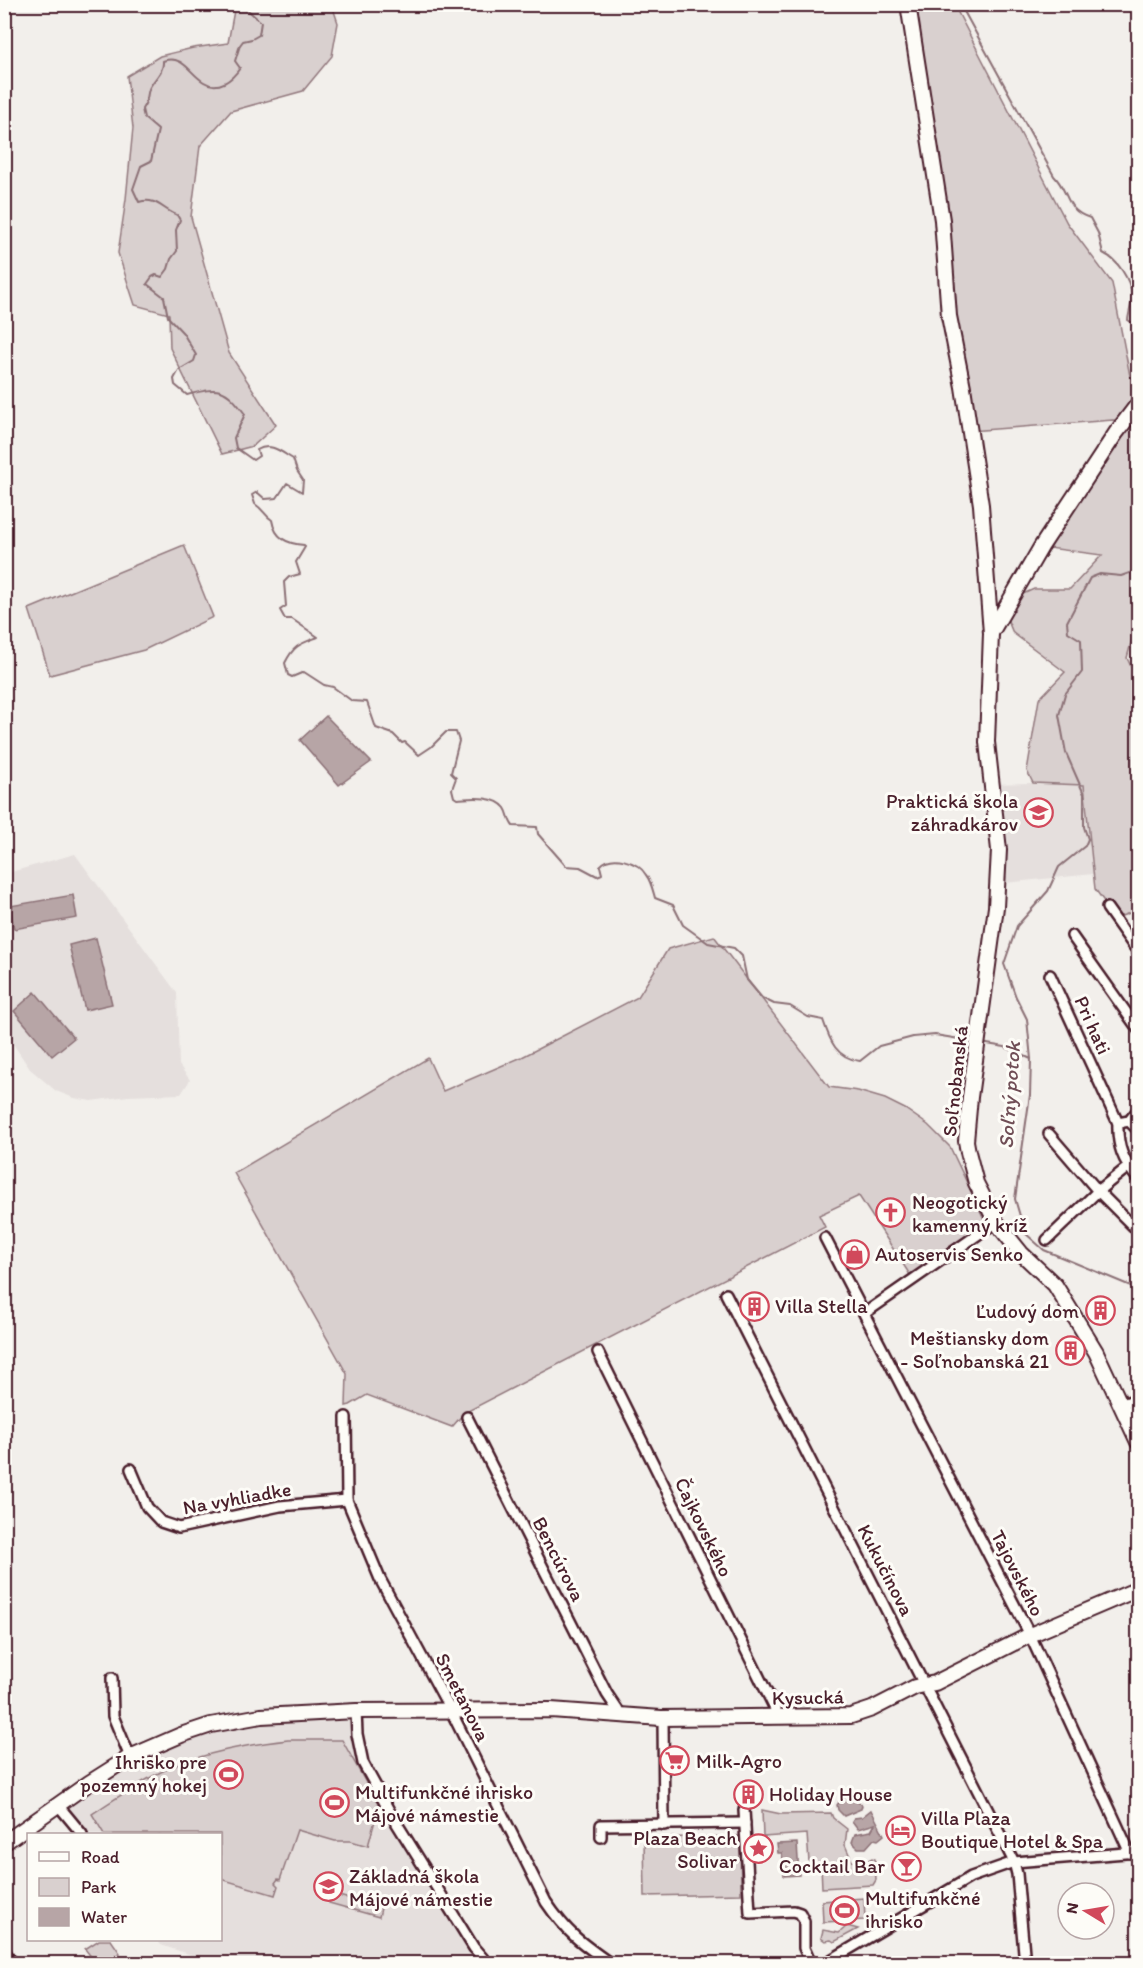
<svg xmlns="http://www.w3.org/2000/svg" width="1143" height="1968" font-family="Itim,sans-serif">
<style>
.built{fill:#e5dfdd}
.green{fill:#d9d0cf;stroke:#92787d;stroke-width:1.5}
.water{fill:#b7a5a6;stroke:#8b6f75;stroke-width:1.5}
.lines{fill:none;stroke-linecap:round;stroke-linejoin:round}
.stream{stroke:#8b6f75;stroke-width:2}
.street-casing{stroke:#4a1f2b;stroke-width:14}
.secondary-casing{stroke:#4a1f2b;stroke-width:18}
.street{stroke:#fdfcf7;stroke-width:9}
.secondary{stroke:#fdfcf7;stroke-width:14}
.labels{text-anchor:middle;dominant-baseline:central;stroke-width:6;stroke-linejoin:round;paint-order:stroke}
.poi-label{font-size:20px;fill:#4a1f2b;stroke:#fdfcf7;text-anchor:start}
.street-label{font-size:20px;fill:#4a1f2b;stroke:#fdfcf7}
.water-label{font-size:21px;font-style:italic;fill:#704e56;stroke:#fdfcf7}
</style>
<rect width="100%" height="100%" fill="#f2efeb"/>
<filter id="ink" filterUnits="userSpaceOnUse"><feTurbulence type="fractalNoise" baseFrequency=".0167" numOctaves="2"/><feDisplacementMap in="SourceGraphic" scale="12" xChannelSelector="R" yChannelSelector="G"/><feConvolveMatrix kernelMatrix="1 2 1 2 8 2 1 2 1" color-interpolation-filters="sRGB"/></filter>
<g filter="url(#ink)">
<g class="built">
<path d="M1033,783L1084,785L1093,874L995,884L988,784Z"/>
<path d="M75,854L177,993L179,1065L190,1080L181,1094L128,1096L91,1101L74,1098L56,1091L30,1069L5,1032L4,874Z"/>
<path d="M353,1712L365,1765L487,1963H215L161,1945L157,1940H220V1834H82L58,1804L114,1767L211,1725Z"/>
</g>
<g class="green">
<path d="M235,5H332L338,23L332,56L303,91L231,111L200,146L191,217L229,353L276,425L253,446L222,454L170,348L169,314L135,305L118,253L126,199L133,128L127,76L160,56L193,48L228,43Z"/>
<path d="M908,5H954L1067,223L1112,283L1130,376L1138,382V616L1127,658L1138,682V910L1116,918L1095,889L1084,785L1033,783L1027,771L1039,699L1065,672L1013,633L1004,611L1012,599L1034,589H1070L1102,555L1041,547L1124,421L1113,420L970,431Z"/>
<path d="M184,545L213,617L144,650L50,675L29,609Z"/>
<path d="M714,936L829,1087L858,1091L885,1099L905,1109L928,1125L950,1147L986,1223L912,1278L859,1196L819,1215L825,1227L464,1413L452,1427L367,1395L350,1405L346,1406L347,1374L234,1173L428,1058L443,1091L522,1057L638,997L668,949Z"/>
<path d="M288,1740H342L379,1806L368,1846L351,1841H335L297,1830L280,1880L278,1879L275,1883L278,1886L275,1895L221,1879L220,1834H104L92,1814C116,1798 141,1781 167,1769C206,1752 246,1745 288,1740Z"/>
<path d="M762,1810L781,1814L831,1813L833,1818L847,1829L845,1845L852,1861L861,1864L872,1858L875,1859L876,1880L873,1885L822,1888L821,1865H813L809,1862L807,1834L763,1837Z"/>
<path d="M740,1836L741,1894L645,1896L644,1838Z"/>
<path d="M332,1894L381,1908L379,1917L329,1903Z"/>
<path d="M864,1898L865,1920L823,1922L822,1901Z"/>
<path d="M847,1926L858,1929L834,1942L831,1940L825,1941L821,1938L823,1930L839,1933Z"/>
<path d="M99,1940H111L120,1953L106,1963H96L85,1949Z"/>
</g>
<g class="water">
<path d="M326,716L371,762L339,785L300,740Z"/>
<path d="M73,895L77,918L14,929L10,906Z"/>
<path d="M96,938L112,1004L85,1010L69,945Z"/>
<path d="M35,992L74,1038L52,1056L14,1011Z"/>
<path d="M843,1797L852,1798L862,1805L861,1809L844,1816L838,1810L837,1805Z"/>
<path d="M871,1810L884,1835L878,1840L874,1839L866,1848H858L852,1842L855,1834L871,1831L875,1824L858,1829L852,1821L854,1818L862,1817Z"/>
<path d="M797,1843L799,1875L784,1876L782,1853H778L777,1844Z"/>
</g>
<g class="lines">
<g class="stream">
<path d="M241,4L261,22L259,35L252,39L243,41L240,45L235,61L240,68C232,80 218,91 204,82C190,74 183,54 163,61C164,73 153,79 149,89C146,99 149,99 142,109L144,118L158,130L151,161L141,166L133,189L139,202C157,197 161,209 177,215L180,220L176,230L177,251L171,259L168,269L162,277L156,275L152,277L147,284L164,297L168,317L183,333L196,355L194,361L179,370L174,379L175,385L187,395C219,386 225,387 245,414L234,438L236,448L253,460L259,456L257,450C271,442 281,452 293,459L297,471L303,480L302,492L287,483L277,498L265,499L257,492L252,495L255,504C264,510 264,515 272,520C275,538 287,544 304,545L305,547L296,562L300,574L289,577L284,582L286,606L280,610L285,619H292L318,637C300,644 294,645 285,663L288,675L292,677L304,672L324,685L333,687L352,701L367,702L376,728L393,734L402,743L405,742L419,755L431,747L446,732H456L459,741L451,773L456,778L452,789L454,797L457,799C471,798 495,795 505,808C509,814 508,820 513,826L537,827L538,834L566,866L580,867L597,876L602,874L600,866C611,853 638,861 646,875C651,881 653,891 655,898L673,905L683,925L708,943L734,948L742,956L747,980L762,998L774,1004L790,1006L808,1017L823,1020C830,1041 836,1058 860,1061L879,1046L913,1037L935,1035L972,1041"/>
<path d="M960,4L1054,176C1070,192 1064,210 1090,218L1098,233L1103,253C1118,260 1130,279 1132,296C1132,303 1129,312 1128,320L1138,327"/>
<path d="M1138,570L1121,576L1100,574L1090,578L1067,622L1068,632L1081,640L1082,672L1065,694L1059,715L1066,753L1084,794V827L1088,839L1085,846L1059,867L1048,891L1017,926L1004,964L1016,997L1027,1019L1031,1059L1030,1095L1015,1199L1025,1233L1044,1250L1138,1289"/>
<path d="M981,1043L1005,1047L1031,1059"/>
</g>
<defs>
<g id="street">
<path d="M1107,908L1138,952"/>
<path d="M1072,936L1138,1029"/>
<path d="M1050,975L1118,1123C1117,1146 1123,1161 1138,1179"/>
<path d="M1129,1121L1138,1130"/>
<path d="M1118,1123L1129,1121L1138,1110"/>
<path d="M1049,1134L1098,1191L1138,1231"/>
<path d="M825,1238L1030,1635L1130,1853"/>
<path d="M1047,1240L1098,1191L1128,1167"/>
<path d="M726,1294L1014,1862L1017,1874L1025,1964"/>
<path d="M865,1313L996,1222"/>
<path d="M598,1352L779,1717"/>
<path d="M1121,1405L1138,1398"/>
<path d="M346,1417L347,1500L380,1579L451,1711L546,1902C567,1933 581,1943 611,1964"/>
<path d="M467,1417L607,1694L621,1715"/>
<path d="M131,1469L147,1507L161,1522L179,1528L280,1506L347,1500"/>
<path d="M112,1678L113,1716L130,1757"/>
<path d="M356,1711L357,1734L363,1763L391,1814L437,1888L474,1948L488,1964"/>
<path d="M663,1718L664,1825"/>
<path d="M58,1805L82,1834"/>
<path d="M744,1810L750,1913L794,1911L800,1913L804,1921V1948L811,1964"/>
<path d="M601,1837V1825L745,1823"/>
<path d="M4,1950L13,1964"/>
<path d="M824,1964L971,1877L1014,1862L1138,1852"/>
</g>
<g id="secondary">
<path d="M908,4L942,220L949,316L963,387L981,505L991,633L987,742L999,850L996,907L970,1097L966,1141L968,1152L976,1183L996,1222L1021,1253L1055,1285L1096,1352L1138,1442"/>
<path d="M991,633L1041,547L1116,433L1138,404"/>
<path d="M4,1843L89,1783L130,1757L181,1735L211,1725L261,1716L356,1711L551,1710L661,1718L851,1716L872,1709L915,1687L935,1683L1030,1635L1138,1589"/>
</g>
</defs>
<use href="#street" class="street-casing"/>
<use href="#secondary" class="secondary-casing"/>
<use href="#street" class="street"/>
<use href="#secondary" class="secondary"/>
</g>
</g>
<defs>
<symbol id="school-ring" viewBox="-11 -11 22 22"><circle r="9.5" fill="#fdfcf7" stroke="#d1495b" stroke-width="1.5"/><path d="M0-5L7-2L0 1L-7-2ZM-4 1L0 2.5L4 1V4Q0 6-4 4Z" fill="#d1495b"/></symbol>
<symbol id="church-ring" viewBox="-11 -11 22 22"><circle r="9.5" fill="#fdfcf7" stroke="#d1495b" stroke-width="1.5"/><path d="M-1.2-6h2.4v3.5h3.3v2.4h-3.3V6h-2.4V-.1h-3.3v-2.4h3.3Z" fill="#d1495b"/></symbol>
<symbol id="shop-ring" viewBox="-11 -11 22 22"><circle r="9.5" fill="#fdfcf7" stroke="#d1495b" stroke-width="1.5"/><path d="M-5-2.5h2.3a2.7 3.5 0 0 1 5.4 0H5L5.5 6h-11ZM-1.5-2.5h3a1.5 2.3 0 0 0-3 0Z" fill="#d1495b"/></symbol>
<symbol id="building-ring" viewBox="-11 -11 22 22"><circle r="9.5" fill="#fdfcf7" stroke="#d1495b" stroke-width="1.5"/><path d="M-4-6H4V6H1V3H-1V6H-4ZM-2.5-4.3h1.7v1.8h-1.7ZM.8-4.3h1.7v1.8H.8ZM-2.5-1h1.7V.8h-1.7ZM.8-1h1.7V.8H.8Z" fill="#d1495b"/></symbol>
<symbol id="supermarket-ring" viewBox="-11 -11 22 22"><circle r="9.5" fill="#fdfcf7" stroke="#d1495b" stroke-width="1.5"/><path d="M-6-5.5h2.5l.6 2H6L4.5 2H-2.5L-4.4-4H-6ZM-1.5 3.2a1.3 1.3 0 1 0 .1 0ZM3 3.2a1.3 1.3 0 1 0 .1 0Z" fill="#d1495b"/></symbol>
<symbol id="stadium-ring" viewBox="-11 -11 22 22"><circle r="9.5" fill="#fdfcf7" stroke="#d1495b" stroke-width="1.5"/><path d="M0-5a6.5 5 0 1 0 0 10a6.5 5 0 1 0 0-10ZM-3.5-1.8h7v3.6h-7Z" fill="#d1495b"/></symbol>
<symbol id="hotel-ring" viewBox="-11 -11 22 22"><circle r="9.5" fill="#fdfcf7" stroke="#d1495b" stroke-width="1.5"/><path d="M-6-4.5h1.5V1H6V5H4.5V3h-9V5H-6ZM-4 0a1.8 1.8 0 1 1 3.6 0ZM.5 0V-2.5h3Q6-2.5 6 0Z" fill="#d1495b"/></symbol>
<symbol id="sight-ring" viewBox="-11 -11 22 22"><circle r="9.5" fill="#fdfcf7" stroke="#d1495b" stroke-width="1.5"/><path d="M0-6L1.8-2.2L6-1.7L2.9 1.2L3.7 5.4L0 3.3L-3.7 5.4L-2.9 1.2L-6-1.7L-1.8-2.2Z" fill="#d1495b"/></symbol>
<symbol id="bar-ring" viewBox="-11 -11 22 22"><circle r="9.5" fill="#fdfcf7" stroke="#d1495b" stroke-width="1.5"/><path d="M-6-5H6L.8 .8V4.5H3.5V6h-7V4.5H-.8V.8Z" fill="#d1495b"/></symbol>
</defs>
<g fill-rule="evenodd">
<use href="#school-ring" x="1022" y="796" width="33" height="33"/>
<use href="#church-ring" x="874" y="1196" width="33" height="33"/>
<use href="#shop-ring" x="838" y="1238" width="33" height="33"/>
<use href="#building-ring" x="738" y="1290" width="33" height="33"/>
<use href="#building-ring" x="1084" y="1294" width="33" height="33"/>
<use href="#building-ring" x="1054" y="1334" width="33" height="33"/>
<use href="#supermarket-ring" x="658" y="1744" width="33" height="33"/>
<use href="#stadium-ring" x="212" y="1758" width="33" height="33"/>
<use href="#building-ring" x="732" y="1778" width="33" height="33"/>
<use href="#stadium-ring" x="318" y="1786" width="33" height="33"/>
<use href="#hotel-ring" x="884" y="1814" width="33" height="33"/>
<use href="#sight-ring" x="742" y="1832" width="33" height="33"/>
<use href="#bar-ring" x="890" y="1850" width="33" height="33"/>
<use href="#school-ring" x="312" y="1870" width="33" height="33"/>
<use href="#stadium-ring" x="828" y="1894" width="33" height="33"/>
</g>
<g class="labels">
<g class="poi-label">
<text x="1018" y="801" text-anchor="end">Praktická škola<tspan x="1018" dy="23">záhradkárov</tspan></text>
<text x="912" y="1202">Neogotický<tspan x="912" dy="23">kamenný kríž</tspan></text>
<text x="875" y="1254">Autoservis Senko</text>
<text x="775" y="1306">Villa Stella</text>
<text x="1079" y="1311" text-anchor="end">Ľudový dom</text>
<text x="1049" y="1338" text-anchor="end">Meštiansky dom<tspan x="1049" dy="23">- Soľnobanská 21</tspan></text>
<text x="696" y="1761">Milk-Agro</text>
<text x="207" y="1762" text-anchor="end">Ihrisko pre<tspan x="207" dy="23">pozemný hokej</tspan></text>
<text x="355" y="1792">Multifunkčné ihrisko<tspan x="355" dy="23">Májové námestie</tspan></text>
<text x="769" y="1794">Holiday House</text>
<text x="921" y="1818">Villa Plaza<tspan x="921" dy="23">Boutique Hotel &amp; Spa</tspan></text>
<text x="737" y="1838" text-anchor="end">Plaza Beach<tspan x="737" dy="23">Solivar</tspan></text>
<text x="885" y="1866" text-anchor="end">Cocktail Bar</text>
<text x="349" y="1876">Základná škola<tspan x="349" dy="23">Májové námestie</tspan></text>
<text x="865" y="1898">Multifunkčné<tspan x="865" dy="23">ihrisko</tspan></text>
</g>
<g class="street-label">
<text transform="translate(1093 1025) rotate(66)">Pri hati</text>
<text transform="translate(955 1081) rotate(-84)">Soľnobanská</text>
<text transform="translate(237 1498) rotate(-10)">Na vyhliadke</text>
<text transform="translate(704 1527) rotate(64)">Čajkovského</text>
<text transform="translate(559 1559) rotate(63)">Bencúrova</text>
<text transform="translate(886 1570) rotate(63)">Kukučínova</text>
<text transform="translate(1018 1573) rotate(63)">Tajovského</text>
<text transform="translate(463 1697) rotate(63)">Smetanova</text>
<text transform="translate(808 1697) rotate(-1)">Kysucká</text>
</g>
<g class="water-label">
<text transform="translate(1009 1095) rotate(-86)">Soľný potok</text>
</g>
</g>
<rect width="1143" height="1968" fill="none" stroke="#fdfcf7" stroke-width="24"/>
<rect x="12" y="12" width="1119" height="1944" fill="none" stroke="#4a1f2b" stroke-width="2" filter="url(#ink)"/>
<rect x="27" y="1833" width="195" height="108" fill="#fdfcf7" stroke="#b5a4a5" stroke-width="1.5"/>
<rect x="39" y="1852" width="30" height="9" fill="#fdfcf7" stroke="#b5a4a5" stroke-width="1.5"/>
<text x="81" y="1863" font-size="18" fill="#4a1f2b">Road</text>
<rect x="39" y="1878" width="30" height="18" fill="#d9d0cf" stroke="#b5a4a5" stroke-width="1.5"/>
<text x="81" y="1893" font-size="18" fill="#4a1f2b">Park</text>
<rect x="39" y="1908" width="30" height="18" fill="#b7a5a6" stroke="#b5a4a5" stroke-width="1.5"/>
<text x="81" y="1923" font-size="18" fill="#4a1f2b">Water</text>
<g transform="translate(1086 1911) rotate(281)"><circle r="28" fill="#fdfcf7" stroke="#b5a4a5" stroke-width="1.5"/>
<path d="M0-4.5L10 22L0 15L-10 22Z" fill="#d1495b"/>
<text y="-9" font-size="16" font-weight="bold" text-anchor="middle" fill="#4a1f2b">N</text>
</g>
</svg>
